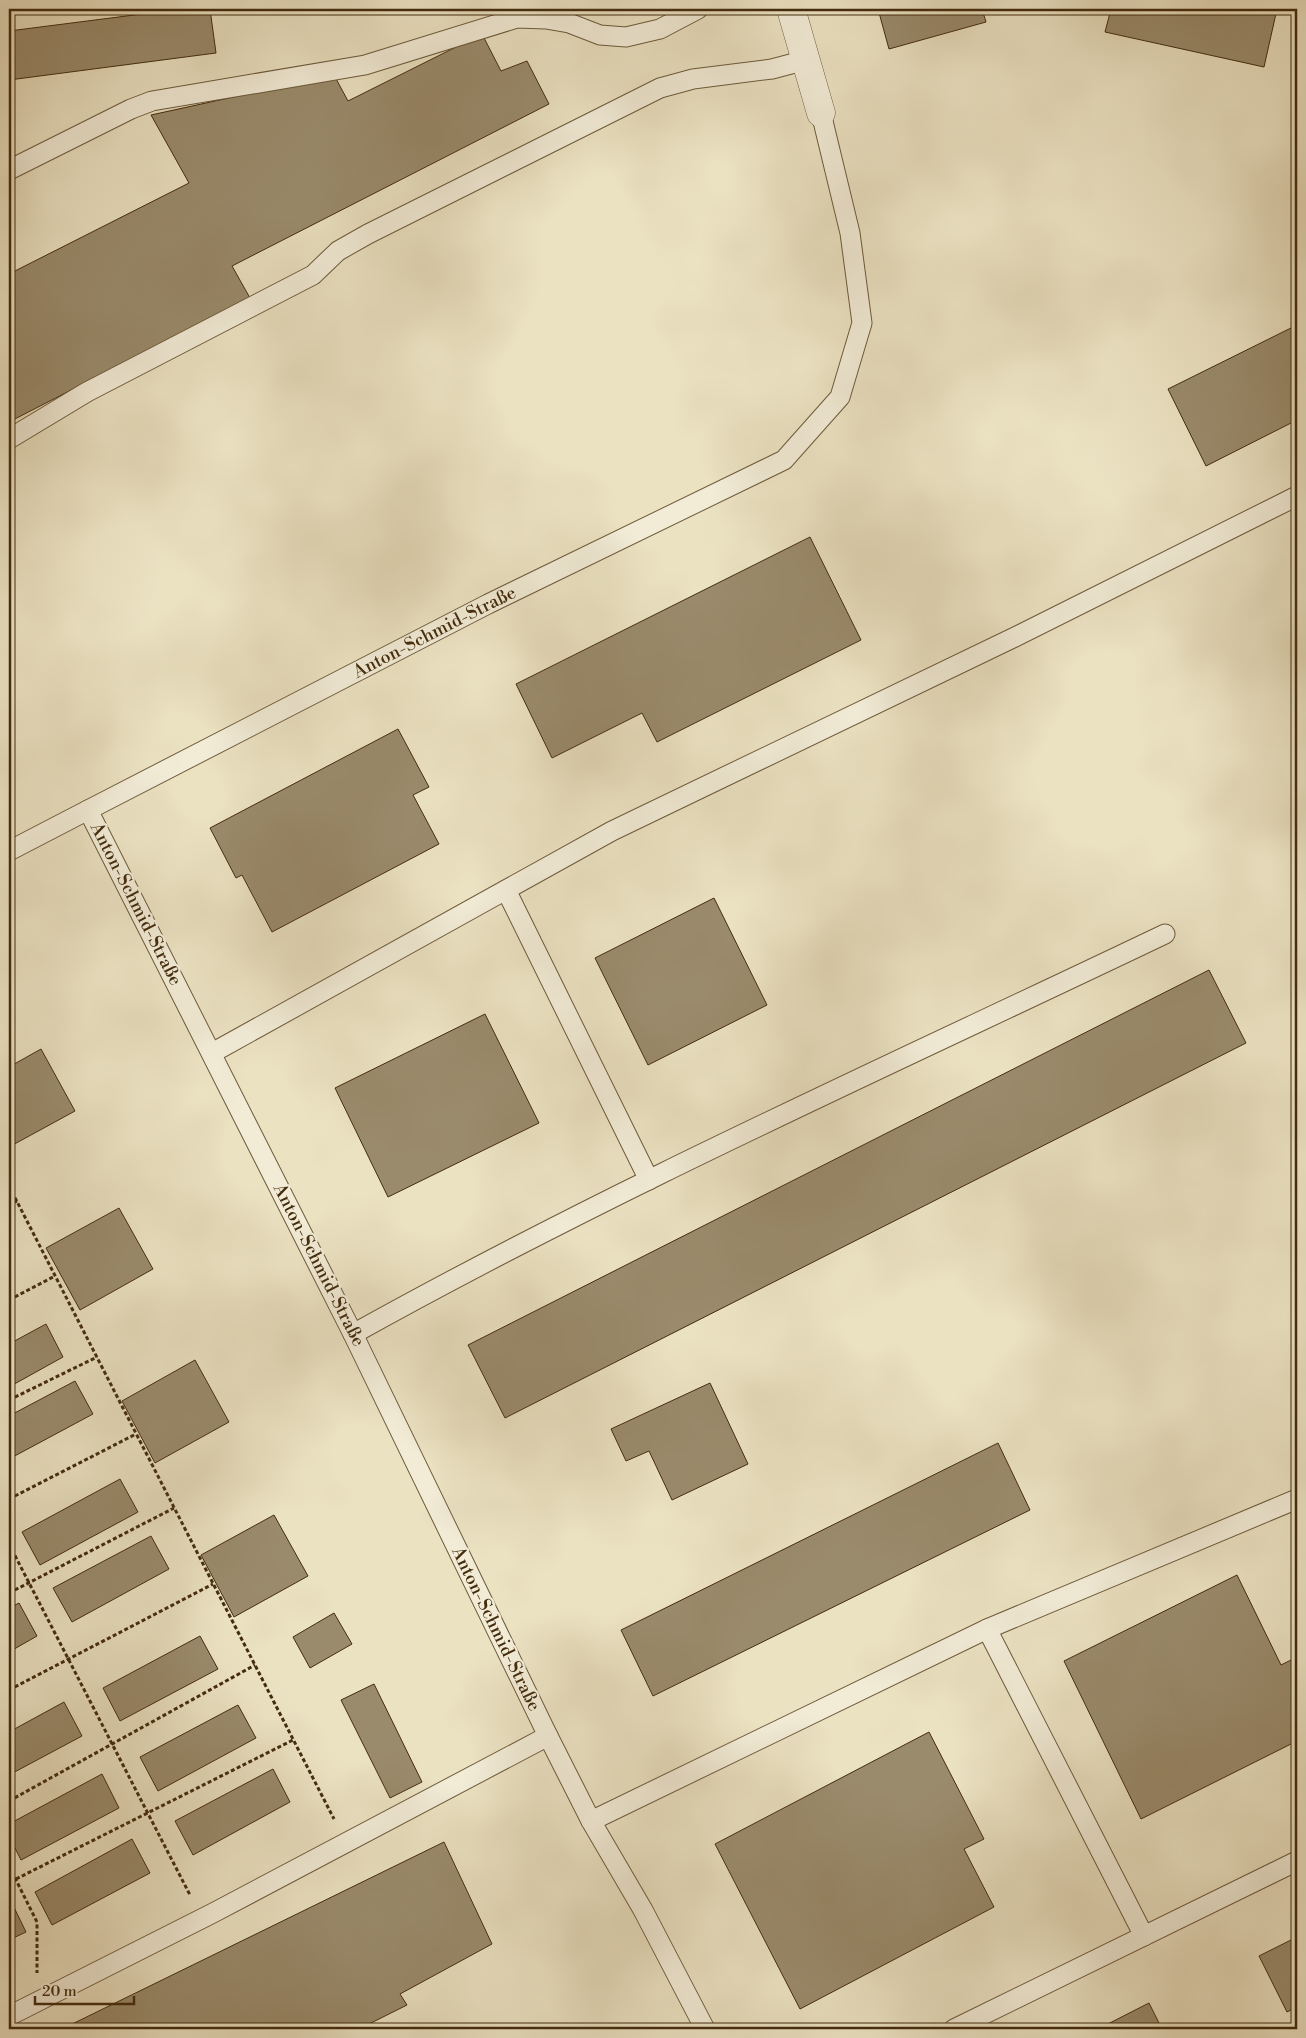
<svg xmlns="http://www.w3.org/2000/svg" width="1306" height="2038" font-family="'Libre Bodoni',serif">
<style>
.building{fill:#9a8b6c;stroke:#432c0e}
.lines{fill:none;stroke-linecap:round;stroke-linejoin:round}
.lane-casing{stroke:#6d5a3b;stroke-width:21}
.street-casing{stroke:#6d5a3b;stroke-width:29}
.path{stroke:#432c0e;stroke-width:3;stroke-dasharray:4 2.5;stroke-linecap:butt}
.lane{stroke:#f2ecd7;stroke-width:19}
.street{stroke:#f2ecd7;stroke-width:28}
.labels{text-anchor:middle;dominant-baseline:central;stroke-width:4.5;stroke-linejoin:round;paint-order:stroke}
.street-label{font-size:18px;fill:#432c0e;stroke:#f2ecd7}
</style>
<rect width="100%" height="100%" fill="#ebe2c2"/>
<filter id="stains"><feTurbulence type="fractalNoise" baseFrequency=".004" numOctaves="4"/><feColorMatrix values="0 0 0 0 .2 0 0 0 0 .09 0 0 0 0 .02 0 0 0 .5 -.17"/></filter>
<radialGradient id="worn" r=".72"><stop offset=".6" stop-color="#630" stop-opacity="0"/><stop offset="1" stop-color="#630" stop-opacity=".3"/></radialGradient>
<g class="building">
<path d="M181,9H210L216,53L9,80V31Z"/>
<path d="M878,9H982L986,22L889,49Z"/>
<path d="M1111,9H1277L1264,67L1105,32Z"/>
<path d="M482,34L501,71L527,61L549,104L232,266L250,298L9,422V274L189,183L151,115L334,75L348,101Z"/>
<path d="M1297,325V420L1206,466L1168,389Z"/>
<path d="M810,537L861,640L657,742L642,713L552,758L516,684Z"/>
<path d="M398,729L429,787L413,795L439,844L272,932L242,875L236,878L210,828Z"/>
<path d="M714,898L767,1005L648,1065L595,958Z"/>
<path d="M1209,970L1246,1043L505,1418L468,1345Z"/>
<path d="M485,1014L539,1123L388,1197L335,1088Z"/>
<path d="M41,1049L75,1111L9,1147V1067Z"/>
<path d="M119,1208L153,1269L80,1310L46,1248Z"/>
<path d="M46,1324L63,1357L9,1387V1344Z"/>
<path d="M195,1360L229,1422L155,1463L122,1401Z"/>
<path d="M75,1381L93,1414L9,1459V1416Z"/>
<path d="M710,1383L748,1464L672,1500L649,1451L626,1461L611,1429Z"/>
<path d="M998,1443L1030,1510L653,1696L621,1630Z"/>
<path d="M120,1479L138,1512L40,1565L22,1532Z"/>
<path d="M274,1515L308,1576L234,1617L201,1555Z"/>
<path d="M151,1536L169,1569L72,1622L53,1588Z"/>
<path d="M1237,1575L1281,1665L1297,1657V1741L1141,1819L1064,1661Z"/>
<path d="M19,1603L37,1636L9,1652V1608Z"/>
<path d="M334,1613L352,1644L310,1668L293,1637Z"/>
<path d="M200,1636L218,1669L120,1721L103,1688Z"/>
<path d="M374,1684L422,1782L390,1798L341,1700Z"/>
<path d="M64,1702L82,1736L9,1775V1732Z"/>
<path d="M238,1705L256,1738L158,1791L140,1757Z"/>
<path d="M929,1732L984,1839L964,1849L994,1907L800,2009L715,1844Z"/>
<path d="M273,1769L290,1802L193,1855L175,1821Z"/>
<path d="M102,1774L119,1808L21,1860L9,1836V1824Z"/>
<path d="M132,1839L150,1873L52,1925L35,1892Z"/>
<path d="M444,1842L492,1944L400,1994L407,2005L359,2029H62Z"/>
<path d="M9,1897L26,1932L9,1940Z"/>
<path d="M1297,1937V2007L1287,2012L1259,1956Z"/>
<path d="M1149,2003L1162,2029H1098Z"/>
</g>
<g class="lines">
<defs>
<g id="lane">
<path d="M9,170L131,109L152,101L365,65L517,18L546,19L569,23L600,35L626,37L660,29L698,9"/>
<path d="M9,439L87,392L313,275L338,251L368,234L660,88L693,79L772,69L806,60"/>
<path d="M9,851L88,810"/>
<path d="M506,890L649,1180"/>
<path d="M212,1053L612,831L1015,637L1297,496"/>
<path d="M353,1334C617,1187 893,1064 1165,934"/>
<path d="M987,1629L1144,1936"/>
<path d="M591,1821L987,1629L1297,1499"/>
<path d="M9,2016L213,1913L548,1736"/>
<path id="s1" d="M705,2029L643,1910L591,1821L548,1736L353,1334L88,810L488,604L784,460L840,397L862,323L850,233L821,113"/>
<path d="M954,2029L1297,1861"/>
</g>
<path id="street" d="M791,9L821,113"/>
</defs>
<use href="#lane" class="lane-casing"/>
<use href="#street" class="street-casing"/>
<g class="path">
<path d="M9,1186L334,1819"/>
<path d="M9,1205L17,1201"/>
<path d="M9,1300L55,1276"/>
<path d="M9,1400L97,1357"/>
<path d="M9,1499L136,1434"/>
<path d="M9,1544L190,1895"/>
<path d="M9,1593L174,1508"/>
<path d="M9,1690L213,1584"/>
<path d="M9,1801L255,1665"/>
<path d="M9,1866L37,1922V1973"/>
<path d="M16,1879L293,1740"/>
</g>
<use href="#lane" class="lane"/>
<use href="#street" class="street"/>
</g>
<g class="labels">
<g class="street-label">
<text stroke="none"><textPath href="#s1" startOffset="1756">Anton-Schmid-Straße</textPath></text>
<text transform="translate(136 904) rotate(63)">Anton-Schmid-Straße</text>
<text transform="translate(319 1265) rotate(63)">Anton-Schmid-Straße</text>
<text transform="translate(496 1629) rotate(64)">Anton-Schmid-Straße</text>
</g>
</g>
<rect width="1306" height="2038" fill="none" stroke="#ebe2c2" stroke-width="30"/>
<rect x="10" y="10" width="1286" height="2018" fill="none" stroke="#432c0e" stroke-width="2.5"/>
<rect x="15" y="15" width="1276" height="2008" fill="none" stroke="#432c0e"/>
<path d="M35 1996v8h99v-8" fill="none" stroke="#432c0e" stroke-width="2.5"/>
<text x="42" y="1996" font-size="15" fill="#432c0e" stroke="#f2ecd7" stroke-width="4" paint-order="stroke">20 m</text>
<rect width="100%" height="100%" filter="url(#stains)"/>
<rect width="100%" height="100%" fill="url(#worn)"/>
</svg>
